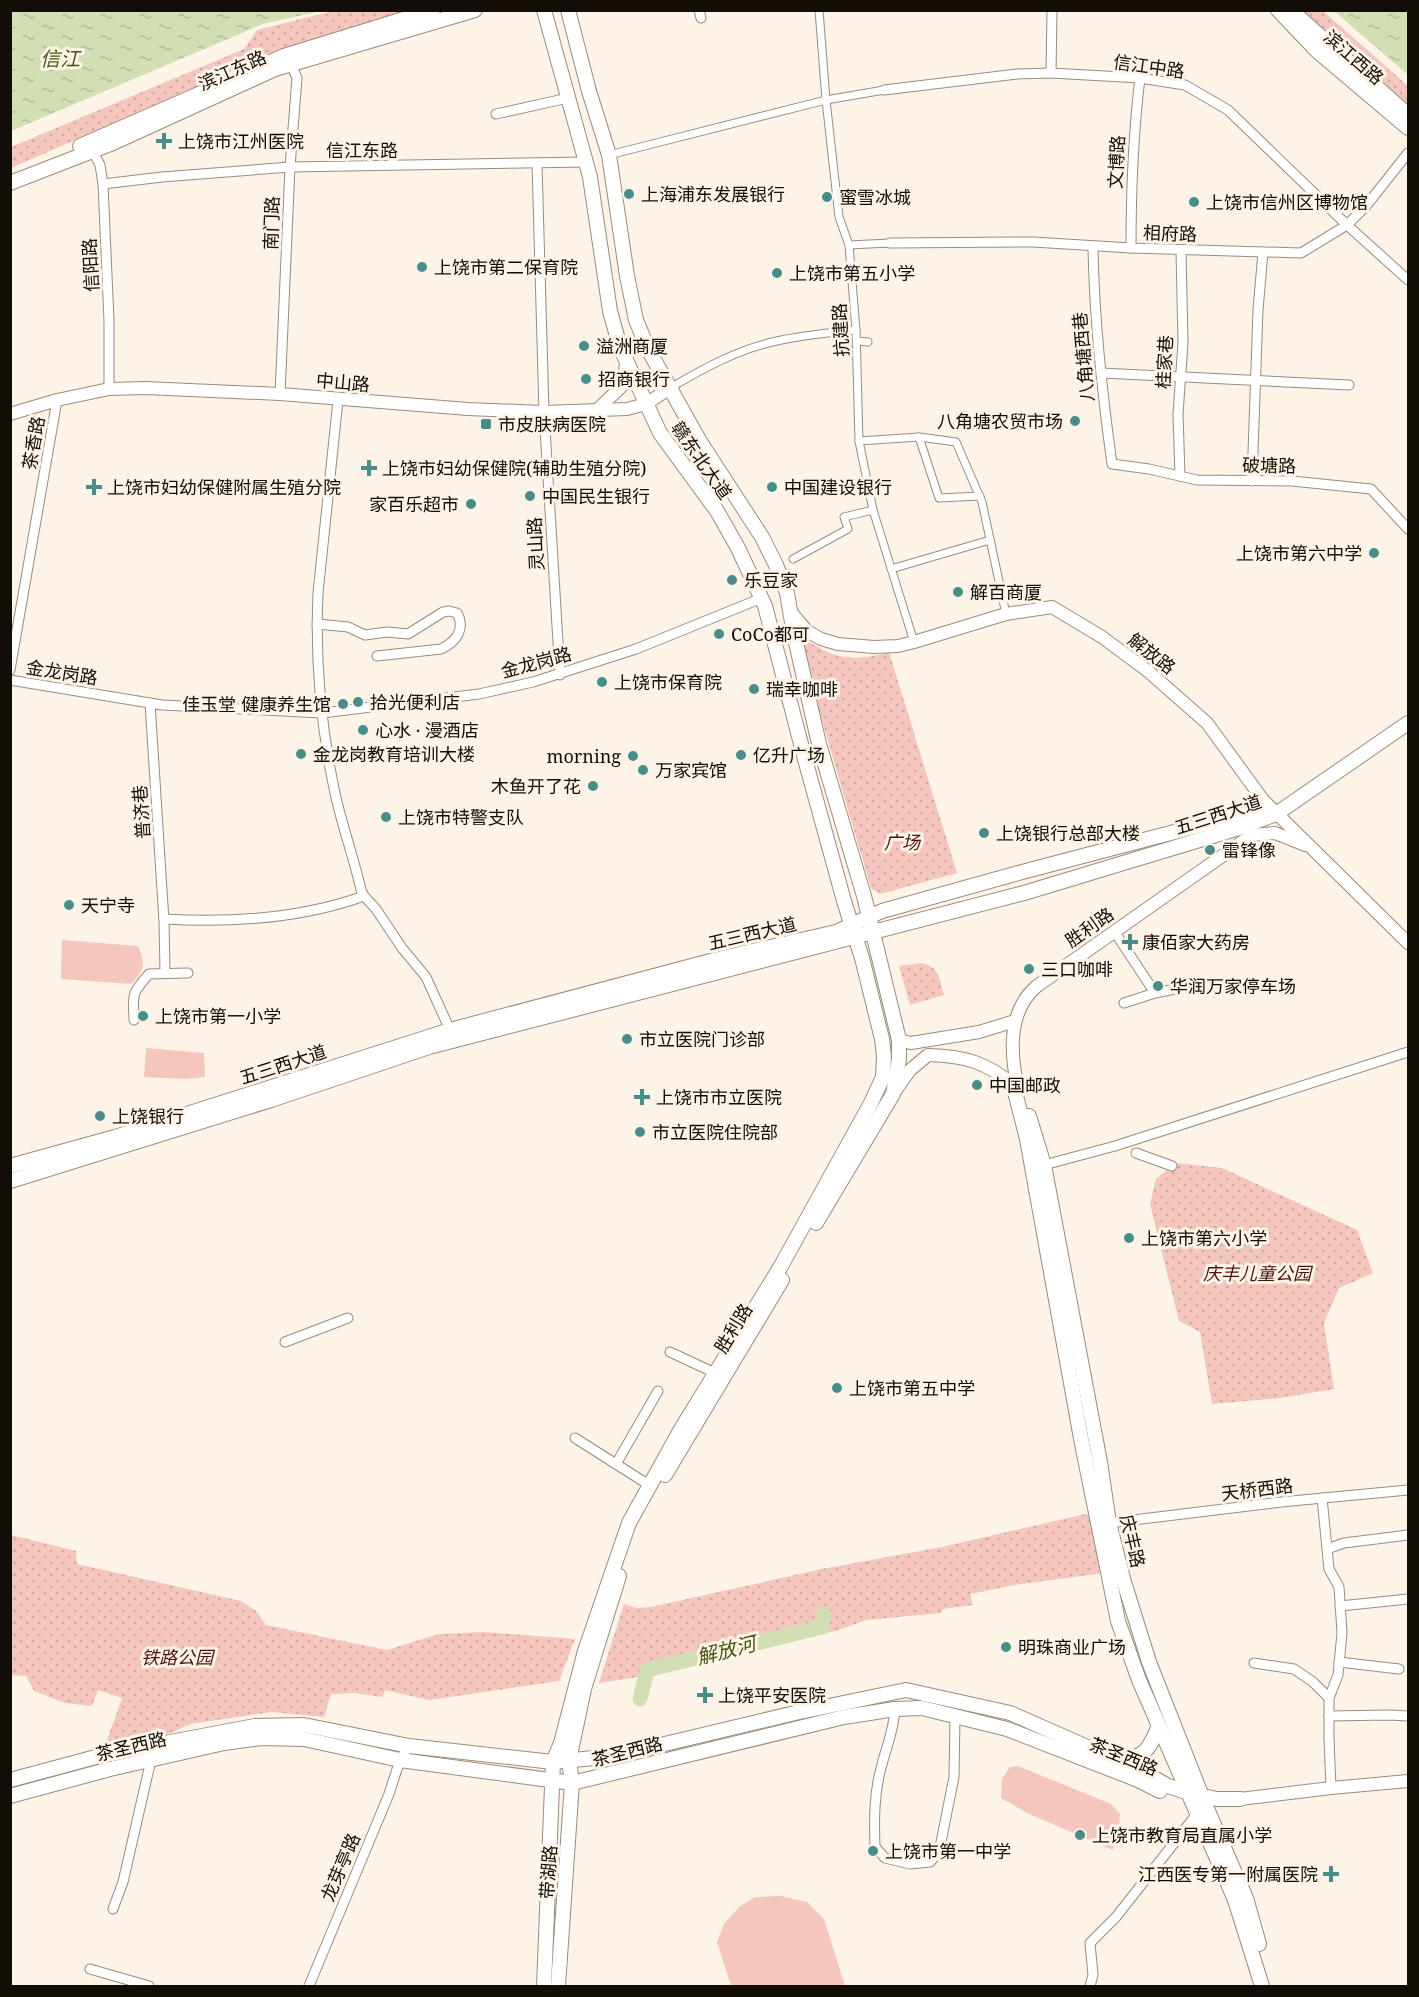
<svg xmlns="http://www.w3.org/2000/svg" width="1419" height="1997" font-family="'Noto Serif','Noto Sans SC',serif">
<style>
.grass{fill:#f4c6bd}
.park{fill:url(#park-dots)}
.water{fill:url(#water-ripples)}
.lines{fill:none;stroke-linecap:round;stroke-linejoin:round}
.river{stroke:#d1dfb2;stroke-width:15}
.pedestrian-casing{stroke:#9b8c79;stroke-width:9}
.minor-casing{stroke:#9b8c79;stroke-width:11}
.tertiary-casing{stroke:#9b8c79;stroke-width:14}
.secondary-casing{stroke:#9b8c79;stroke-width:16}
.pedestrian{stroke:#fff;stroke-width:7}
.minor{stroke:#fff;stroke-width:9}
.tertiary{stroke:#fff;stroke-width:12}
.secondary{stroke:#fff;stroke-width:14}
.poi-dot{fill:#478e8a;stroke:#fdf4e7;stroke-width:2}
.labels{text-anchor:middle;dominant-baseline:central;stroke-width:6;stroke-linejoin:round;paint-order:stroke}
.street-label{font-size:18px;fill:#120d06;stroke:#fdf4e7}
.poi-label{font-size:18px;fill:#120d06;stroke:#fdf4e7;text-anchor:start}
.park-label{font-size:18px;font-style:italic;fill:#4e110a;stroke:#fdf4e7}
.water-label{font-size:20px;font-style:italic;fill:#465612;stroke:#fdf4e7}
</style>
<defs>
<pattern id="park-dots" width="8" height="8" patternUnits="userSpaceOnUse" patternTransform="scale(1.5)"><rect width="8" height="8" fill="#f4c6bd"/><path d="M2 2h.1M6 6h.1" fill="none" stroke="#d0a9a1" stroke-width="1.8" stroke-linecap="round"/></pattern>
<pattern id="water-ripples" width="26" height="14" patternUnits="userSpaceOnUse" patternTransform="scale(1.5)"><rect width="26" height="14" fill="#d1dfb2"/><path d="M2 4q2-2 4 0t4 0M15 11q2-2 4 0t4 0" fill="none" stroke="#b2be98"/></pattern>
</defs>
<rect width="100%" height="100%" fill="#fdf4e7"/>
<g class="grass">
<path d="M62,940L138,946C146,964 144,971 131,984L61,979Z"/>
<path d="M146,1048L204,1053L205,1077L186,1079L144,1077Z"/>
<path d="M1018,1766L1111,1804L1120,1814L1119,1828L1113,1850L1029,1814L1001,1798L1002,1779L1010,1767Z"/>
<path d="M781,1896L807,1902L824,1919L845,1986H731L717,1942L724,1924L739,1907L755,1897Z"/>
</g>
<g class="park">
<path d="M333,11H418L276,52L11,168V147L244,49L257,30Z"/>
<path d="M1301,11H1323L1408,86V108Z"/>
<path d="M797,635C833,657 847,664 889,652L957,873L880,894L871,888Z"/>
<path d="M922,963C940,968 939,978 944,995L910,1005L899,966Z"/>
<path d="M1176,1163L1222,1168L1357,1230L1373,1273L1339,1288L1324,1323L1334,1389L1280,1398L1212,1404L1200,1332L1179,1321L1150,1204L1156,1179Z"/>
<path d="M1090,1513L1103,1573L1015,1585L970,1594L973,1605L943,1609L941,1613L867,1620L835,1631L645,1676L599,1683L624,1604L637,1608L651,1607L822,1569L942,1547Z"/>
<path d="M11,1535L76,1551L77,1564L241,1601L256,1611L266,1625L387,1650L439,1634L484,1632L575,1639L559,1681L429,1700L385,1690L383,1697L354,1693L331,1694L324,1717L272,1712L237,1717L190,1724L171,1733L105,1746L122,1698L98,1690L92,1706L65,1703L34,1691L26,1676L11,1675Z"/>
</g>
<g class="water">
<path d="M11,10H321V11L263,24L11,131Z"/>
<path d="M1334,11H1408V75Z"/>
</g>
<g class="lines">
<path class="river" d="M640,1699L647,1670L822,1627L824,1614"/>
<defs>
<g id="pedestrian">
<path d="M819,10L826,100L839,217L849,245L856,330L859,441L873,510L914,642"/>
<path d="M609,155L826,100L884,90"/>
<path d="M849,245L890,243"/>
<path d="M857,341L868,342"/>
<path d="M670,388C704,368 739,349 777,341C803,335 830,333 856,330"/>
<path d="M919,437L939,498L980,496"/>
<path d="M859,441L919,437L956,442L982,502L1006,614"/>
<path d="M793,559L848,529L844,517L873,510"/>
<path d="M891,569L990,540"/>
</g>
<g id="minor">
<path d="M699,10L701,18"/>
<path d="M1051,73L1052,10"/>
<path d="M884,90L1017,74L1051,73L1140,78L1185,85L1228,110L1347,225L1408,280"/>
<path d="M496,114L568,98"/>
<path d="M91,148L100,165L103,184L109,321V389"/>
<path d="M537,163L544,412L560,675"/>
<path d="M103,184L162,177L290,167L586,162"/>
<path d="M890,243L1033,242L1131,248L1301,253L1347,225L1366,206L1408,153"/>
<path d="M1093,246C1094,319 1102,392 1112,464L1149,469L1197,480L1292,481L1371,489L1408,529"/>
<path d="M1131,248C1131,191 1133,135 1140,78"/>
<path d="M1101,373L1349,385"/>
<path d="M280,394L290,167L297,78L289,60"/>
<path d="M338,400L318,593C315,660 321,728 335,793C342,826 354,858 361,890L364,896L376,909L402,948L426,977L450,1030"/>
<path d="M1180,476L1178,414L1183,343L1181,250"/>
<path d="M1252,481L1258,310L1263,252"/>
<path d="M317,624L348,627L365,635L387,632L408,634L443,612L449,611L457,613C466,629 456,642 441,649L377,656"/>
<path d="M10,670L57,400"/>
<path d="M10,680L162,705L322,713L479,694L533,682L636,649L762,598"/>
<path d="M150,703L164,921L165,972"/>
<path d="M164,919C231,923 300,919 364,896"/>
<path d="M1114,931L1155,993"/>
<path d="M1124,1003L1155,993L1195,985"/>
<path d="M134,1020C133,994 131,994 149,974L188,973"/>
<path d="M1136,1153L1172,1166"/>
<path d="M1044,1165L1115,1146L1408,1052"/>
<path d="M285,1342L348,1318"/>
<path d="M670,1352L715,1373"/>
<path d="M575,1438L649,1485"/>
<path d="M616,1464L658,1391"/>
<path d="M1322,1498L1329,1569L1339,1587L1342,1633L1338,1675L1329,1698V1739L1331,1788"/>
<path d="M1109,1523L1281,1502L1408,1490"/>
<path d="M1327,1549L1344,1543L1408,1535"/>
<path d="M1340,1606L1408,1599"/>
<path d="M1339,1662L1399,1669"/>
<path d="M1254,1663L1294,1669L1313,1682L1329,1698"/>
<path d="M895,1709C894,1730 886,1748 881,1768C874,1794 874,1820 875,1847L885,1858L910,1864L930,1862L939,1852L954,1777L955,1716"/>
<path d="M1329,1716L1390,1715L1408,1716"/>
<path d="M113,1909L123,1882L151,1760"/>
<path d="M90,1969L149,1986"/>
<path d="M309,1986L389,1794L400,1760L409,1746"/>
<path d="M1090,1986L1093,1975L1090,1943L1116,1917L1200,1810"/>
</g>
<g id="tertiary">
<path d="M597,410L624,384L626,362"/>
<path d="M10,414L57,400L109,389L145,388L280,394L468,409L544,412L627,409L646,404L670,388"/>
<path d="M791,612L807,631L821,639L838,644L874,647L898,646L914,642L1006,614L1052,607L1102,637L1149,672L1207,723L1263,800L1408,943"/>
<path d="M899,1040L911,1043L979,1032L1015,1021"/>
<path d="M1018,1088C1010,1053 1007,1011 1037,986L1252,835L1275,833L1305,845"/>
<path d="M893,1094L910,1070L928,1055C968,1056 987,1063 1018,1088"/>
<path d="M1240,1799L1331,1788L1408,1781"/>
</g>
<g id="secondary">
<path d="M568,10L589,91L609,155L627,276L636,320L648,349L699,440L762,537L776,565L787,593L794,634L819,744L864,896L899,1040V1059L893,1094L816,1223"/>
<path d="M1278,10L1317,51L1408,128"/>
<path d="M1291,10L1408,115"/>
<path d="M264,65L284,56L433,10"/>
<path d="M80,146L208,90"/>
<path d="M10,183L113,143L275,69L475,10"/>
<path d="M1013,1084L1027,1139L1082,1444L1118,1621L1139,1680L1235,1900L1262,1986"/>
<path d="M1029,1116L1044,1165L1100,1462L1109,1523L1124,1582L1149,1662L1205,1804L1246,1898L1259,1944"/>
<path d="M10,1166L115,1137L450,1030L718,959L836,932L882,911L1022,872L1239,815L1265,814"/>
<path d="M10,1181L271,1100L429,1047L1024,893L1239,828L1276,814L1408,723"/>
<path d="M665,1475L782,1280"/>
<path d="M1121,1762C1148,1754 1148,1750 1159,1726"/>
<path d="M10,1780L107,1754L255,1726L304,1725L409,1746L553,1762L614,1756L795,1713L906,1690L1010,1713L1142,1771L1168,1786L1189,1793L1217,1799H1240"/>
<path d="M10,1796L110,1769L224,1743L262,1738L304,1739L400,1760L572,1783L844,1717L895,1709L922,1708L1007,1729L1138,1780L1160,1791"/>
<path d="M544,1986L553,1762L561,1743L585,1651L629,1523L680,1431L781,1266L871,1103L883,1077L884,1056L882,1039L862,958L844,901L806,763L765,606L738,548L717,511L660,433L620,347L610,311L590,177L544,10"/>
<path d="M558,1986L572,1783L569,1760L584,1689L619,1576"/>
</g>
</defs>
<use href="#pedestrian" class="pedestrian-casing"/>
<use href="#minor" class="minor-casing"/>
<use href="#tertiary" class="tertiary-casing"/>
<use href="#secondary" class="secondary-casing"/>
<use href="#pedestrian" class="pedestrian"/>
<use href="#minor" class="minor"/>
<use href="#tertiary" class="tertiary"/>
<use href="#secondary" class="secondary"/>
</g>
<g class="poi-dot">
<path d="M161 132h6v6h6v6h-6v6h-6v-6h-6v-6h6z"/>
<circle cx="629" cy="194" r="6"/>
<circle cx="827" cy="197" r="6"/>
<circle cx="1194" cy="202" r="6"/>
<circle cx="422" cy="267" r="6"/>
<circle cx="777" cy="273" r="6"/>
<circle cx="584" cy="346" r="6"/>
<circle cx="586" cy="379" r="6"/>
<circle cx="1075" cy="421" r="6"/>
<rect x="480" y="418" width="12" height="12" rx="3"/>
<path d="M366 459h6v6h6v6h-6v6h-6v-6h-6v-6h6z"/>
<path d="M91 478h6v6h6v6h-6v6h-6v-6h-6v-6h6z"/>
<circle cx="772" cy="487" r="6"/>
<circle cx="530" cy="496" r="6"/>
<circle cx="471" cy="504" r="6"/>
<circle cx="1374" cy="553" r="6"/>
<circle cx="732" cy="580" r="6"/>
<circle cx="958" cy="592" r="6"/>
<circle cx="719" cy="634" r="6"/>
<circle cx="602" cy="682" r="6"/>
<circle cx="754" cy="689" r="6"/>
<circle cx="358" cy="702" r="6"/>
<circle cx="343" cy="704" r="6"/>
<circle cx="363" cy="730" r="6"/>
<circle cx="301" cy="754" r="6"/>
<circle cx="741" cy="755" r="6"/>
<circle cx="633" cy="756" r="6"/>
<circle cx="643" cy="770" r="6"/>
<circle cx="593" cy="786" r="6"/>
<circle cx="386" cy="817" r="6"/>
<circle cx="984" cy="833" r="6"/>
<circle cx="1210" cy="850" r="6"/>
<circle cx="69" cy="905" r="6"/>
<path d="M1127 933h6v6h6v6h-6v6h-6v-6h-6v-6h6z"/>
<circle cx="1029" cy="969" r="6"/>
<circle cx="1158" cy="986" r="6"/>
<circle cx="143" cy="1016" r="6"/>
<circle cx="627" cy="1039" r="6"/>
<circle cx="977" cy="1085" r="6"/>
<path d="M639 1088h6v6h6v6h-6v6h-6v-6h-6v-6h6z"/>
<circle cx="100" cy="1116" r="6"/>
<circle cx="640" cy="1132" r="6"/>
<circle cx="1129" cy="1238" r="6"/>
<circle cx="837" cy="1388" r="6"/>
<circle cx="1006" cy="1647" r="6"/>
<path d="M702 1686h6v6h6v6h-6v6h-6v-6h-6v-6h6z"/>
<circle cx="1080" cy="1835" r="6"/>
<circle cx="873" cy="1851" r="6"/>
<path d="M1328 1865h6v6h6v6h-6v6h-6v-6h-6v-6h6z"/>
</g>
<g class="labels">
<g class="street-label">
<text transform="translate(1354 57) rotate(41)">滨江西路</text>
<text transform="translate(1149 66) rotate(8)">信江中路</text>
<text transform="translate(232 70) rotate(-24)">滨江东路</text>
<text x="362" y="150">信江东路</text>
<text transform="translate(1116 162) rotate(-87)">文博路</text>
<text transform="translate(271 223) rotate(-88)">南门路</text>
<text transform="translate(1170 233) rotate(2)">相府路</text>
<text transform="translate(90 265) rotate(-93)">信阳路</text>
<text transform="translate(840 330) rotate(-93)">抗建路</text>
<text transform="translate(1083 357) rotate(-95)">八角塘西巷</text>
<text transform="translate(1164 362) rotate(-87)">桂家巷</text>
<text transform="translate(343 382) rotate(5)">中山路</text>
<text transform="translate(33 443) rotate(-80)">茶香路</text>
<text transform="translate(702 460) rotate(55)">赣东北大道</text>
<text transform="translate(1269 465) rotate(1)">破塘路</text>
<text transform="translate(535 544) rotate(-93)">灵山路</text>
<text transform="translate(1152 653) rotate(38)">解放路</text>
<text transform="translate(536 662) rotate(-15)">金龙岗路</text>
<text transform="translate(62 672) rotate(9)">金龙岗路</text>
<text transform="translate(141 812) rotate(-94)">普济巷</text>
<text transform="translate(1218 814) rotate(-18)">五三西大道</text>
<text transform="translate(1089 927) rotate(-35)">胜利路</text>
<text transform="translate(752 933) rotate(-13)">五三西大道</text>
<text transform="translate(283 1064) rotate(-18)">五三西大道</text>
<text transform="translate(733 1328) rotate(-59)">胜利路</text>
<text transform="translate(1257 1489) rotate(-7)">天桥西路</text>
<text transform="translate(1133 1541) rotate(77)">庆丰路</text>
<text transform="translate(131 1746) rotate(-13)">茶圣西路</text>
<text transform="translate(627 1751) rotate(-14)">茶圣西路</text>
<text transform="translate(1124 1756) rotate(22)">茶圣西路</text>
<text transform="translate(340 1867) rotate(-67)">龙芽亭路</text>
<text transform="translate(548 1872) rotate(-86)">带湖路</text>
</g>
<g class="poi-label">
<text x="178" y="141">上饶市江州医院</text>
<text x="641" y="194">上海浦东发展银行</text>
<text x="839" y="197">蜜雪冰城</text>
<text x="1206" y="202">上饶市信州区博物馆</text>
<text x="434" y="267">上饶市第二保育院</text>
<text x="789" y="273">上饶市第五小学</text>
<text x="596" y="346">溢洲商厦</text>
<text x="598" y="379">招商银行</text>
<text x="1063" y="421" text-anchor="end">八角塘农贸市场</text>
<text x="498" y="424">市皮肤病医院</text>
<text x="382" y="468">上饶市妇幼保健院(辅助生殖分院)</text>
<text x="107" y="487">上饶市妇幼保健附属生殖分院</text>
<text x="784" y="487">中国建设银行</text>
<text x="542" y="496">中国民生银行</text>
<text x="459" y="504" text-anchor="end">家百乐超市</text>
<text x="1362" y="553" text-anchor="end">上饶市第六中学</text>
<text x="744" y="580">乐豆家</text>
<text x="970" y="592">解百商厦</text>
<text x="731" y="634">CoCo都可</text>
<text x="614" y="682">上饶市保育院</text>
<text x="766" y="689">瑞幸咖啡</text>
<text x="370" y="702">拾光便利店</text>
<text x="331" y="704" text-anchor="end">佳玉堂 健康养生馆</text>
<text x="375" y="730">心水 · 漫酒店</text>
<text x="313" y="754">金龙岗教育培训大楼</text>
<text x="753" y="755">亿升广场</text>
<text x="621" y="756" text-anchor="end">morning</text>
<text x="655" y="770">万家宾馆</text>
<text x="581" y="786" text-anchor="end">木鱼开了花</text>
<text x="398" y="817">上饶市特警支队</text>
<text x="996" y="833">上饶银行总部大楼</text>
<text x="1222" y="850">雷锋像</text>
<text x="81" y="905">天宁寺</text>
<text x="1142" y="942">康佰家大药房</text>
<text x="1041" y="969">三口咖啡</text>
<text x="1170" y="986">华润万家停车场</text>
<text x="155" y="1016">上饶市第一小学</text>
<text x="639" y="1039">市立医院门诊部</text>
<text x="989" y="1085">中国邮政</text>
<text x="656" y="1097">上饶市市立医院</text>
<text x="112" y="1116">上饶银行</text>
<text x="652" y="1132">市立医院住院部</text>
<text x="1141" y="1238">上饶市第六小学</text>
<text x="849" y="1388">上饶市第五中学</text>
<text x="1018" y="1647">明珠商业广场</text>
<text x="718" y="1695">上饶平安医院</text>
<text x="1092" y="1835">上饶市教育局直属小学</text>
<text x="885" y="1851">上饶市第一中学</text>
<text x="1318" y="1874" text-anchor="end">江西医专第一附属医院</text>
</g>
<g class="park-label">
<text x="902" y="842">广场</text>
<text x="1257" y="1273">庆丰儿童公园</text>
<text x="177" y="1657">铁路公园</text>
</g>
<g class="water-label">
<text x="60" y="58">信江</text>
<text transform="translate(726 1650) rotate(-14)">解放河</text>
</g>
</g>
<rect width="1419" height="1997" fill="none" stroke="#120d06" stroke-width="24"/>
</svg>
